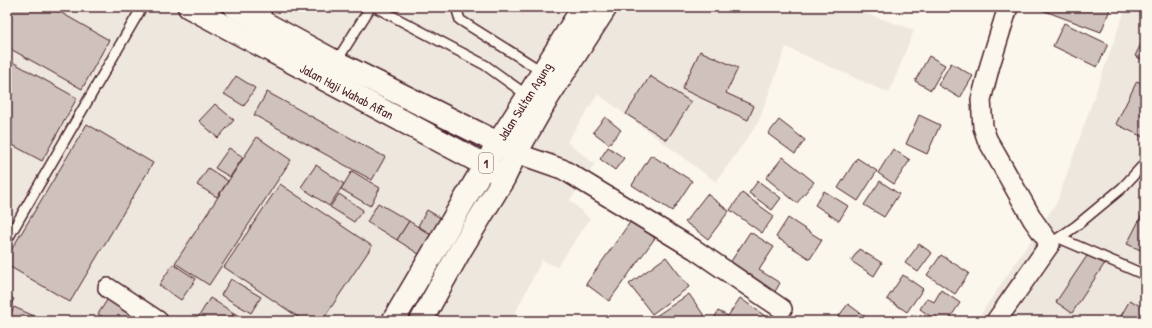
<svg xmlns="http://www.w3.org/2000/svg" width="1152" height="328" font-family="'Patrick Hand',sans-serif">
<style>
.built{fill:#eee7de}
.building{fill:#cfc2bc;stroke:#4a1f2b}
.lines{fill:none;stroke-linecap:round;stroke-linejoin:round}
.service-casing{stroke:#4a1f2b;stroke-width:12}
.minor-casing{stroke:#4a1f2b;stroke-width:22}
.tertiary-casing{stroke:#4a1f2b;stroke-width:25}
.trunk-casing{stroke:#4a1f2b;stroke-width:25}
.service{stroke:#fbf7ec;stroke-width:9}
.minor{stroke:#fbf7ec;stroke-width:19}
.tertiary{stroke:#fbf7ec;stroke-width:22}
.trunk{stroke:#fbf7ec;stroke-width:22}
.labels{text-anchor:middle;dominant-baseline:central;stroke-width:4;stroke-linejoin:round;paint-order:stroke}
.shield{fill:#fbf7ec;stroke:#7f6065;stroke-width:1}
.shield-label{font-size:12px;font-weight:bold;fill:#4a1f2b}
.street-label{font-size:13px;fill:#4a1f2b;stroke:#fbf7ec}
</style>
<rect width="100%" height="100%" fill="#fbf7ec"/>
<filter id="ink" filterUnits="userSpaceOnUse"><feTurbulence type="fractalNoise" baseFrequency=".025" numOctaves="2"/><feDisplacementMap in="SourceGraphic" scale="8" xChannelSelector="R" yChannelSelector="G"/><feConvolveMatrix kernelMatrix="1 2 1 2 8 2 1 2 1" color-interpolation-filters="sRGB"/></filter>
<g filter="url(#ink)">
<g class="built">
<path d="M7,7H847L914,30L889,93L786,47L758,123L716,182L598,94L567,142L595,164L570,200L590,219L557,267L542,260L511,321H7Z"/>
<path d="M1126,7H1145V321H976L1057,202Z"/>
</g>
<g class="building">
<path d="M7,7H51L109,40L82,89L7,47Z"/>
<path d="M1034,7H1111L1101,32Z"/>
<path d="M1064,23L1108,44L1097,67L1053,46Z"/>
<path d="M1145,36V61L1135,56Z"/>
<path d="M700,51L738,68L726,93L754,106L748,120L682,89Z"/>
<path d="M929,56L945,65L931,90L915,81Z"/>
<path d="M7,59L77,98L42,161L7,142Z"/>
<path d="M951,63L973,76L960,98L938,85Z"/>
<path d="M236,76L255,88L244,106L224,94Z"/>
<path d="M650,76L691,102L667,140L626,114Z"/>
<path d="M1137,81L1145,85V138L1116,124Z"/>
<path d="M267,92L385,157L372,180L254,115Z"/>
<path d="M215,104L234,120L218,138L199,121Z"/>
<path d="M919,115L940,125L927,154L906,144Z"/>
<path d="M605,117L621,130L609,144L593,132Z"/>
<path d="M779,120L805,140L795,154L768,134Z"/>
<path d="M87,124L153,163L70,302L7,265V257Z"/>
<path d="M257,137L291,160L209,285L175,263Z"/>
<path d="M608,147L624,158L615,170L600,159Z"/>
<path d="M229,148L243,157L230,177L215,168Z"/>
<path d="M893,149L910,160L894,184L878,173Z"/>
<path d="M651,155L692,181L672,211L632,185Z"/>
<path d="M783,157L814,182L797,203L766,178Z"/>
<path d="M857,158L877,171L858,201L838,188Z"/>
<path d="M316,165L344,184L329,206L301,187Z"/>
<path d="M208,168L228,181L217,197L197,185Z"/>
<path d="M352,171L380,188L370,206L341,189Z"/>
<path d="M758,181L781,198L772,210L749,193Z"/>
<path d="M880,181L899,194L884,217L864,205Z"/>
<path d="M280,184L372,246L322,321H304L224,267Z"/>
<path d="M824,191L848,206L839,221L815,205Z"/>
<path d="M742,193L774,216L762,233L730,210Z"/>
<path d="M339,194L363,210L354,222L330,207Z"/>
<path d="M707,194L729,211L708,239L685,222Z"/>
<path d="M378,203L409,221L397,240L367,222Z"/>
<path d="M1145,209V252L1127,244Z"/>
<path d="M427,210L446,221L436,237L418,226Z"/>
<path d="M788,218L822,240L810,259L776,237Z"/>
<path d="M409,221L437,239L425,258L397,240Z"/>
<path d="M631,221L655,238L609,301L586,284Z"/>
<path d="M750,232L774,247L759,270L780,283L773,295L728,266Z"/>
<path d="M919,244L932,253L918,272L905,263Z"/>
<path d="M859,249L882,263L874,276L851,261Z"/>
<path d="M1089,253L1105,263L1072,313L1056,302Z"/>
<path d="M941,255L969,273L955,294L927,275Z"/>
<path d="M666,257L689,287L652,314L629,284Z"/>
<path d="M173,264L196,279L181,300L159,285Z"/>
<path d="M903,275L923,289L907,312L887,299Z"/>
<path d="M231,279L261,297L251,313L221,295Z"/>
<path d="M941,290L960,303L948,321H937L920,309L927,298L934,302Z"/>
<path d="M111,294L153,321H109L98,314Z"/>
<path d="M689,294L705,317L698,321H655L653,318Z"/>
<path d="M7,295L14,299L7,311Z"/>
<path d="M210,298L234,313L229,321H196Z"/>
<path d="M740,298L765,316L761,321H713L718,311L728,316Z"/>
<path d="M1130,300L1145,309V321H1118Z"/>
<path d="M848,304L871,321H835Z"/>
<path d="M14,307L45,321H7Z"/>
<path d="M234,313L248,321H229Z"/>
</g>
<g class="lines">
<defs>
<g id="service">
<path d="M456,7L460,20L543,72"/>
<path d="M261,22L268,7"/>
<path d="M336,62L370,8L375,7L485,65L528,96"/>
<path d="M1059,238L1145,275"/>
<path d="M7,240L142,7"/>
<path d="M1050,244L1076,226L1122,188L1145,163"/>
</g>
<g id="minor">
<path d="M516,153L562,169L569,173L694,249L782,309"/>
<path d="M108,288L158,321"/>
<path d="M996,321L1050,244L1033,220L987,139L983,127L981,100L990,65L1008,7"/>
</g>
<g id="tertiary">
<path id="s1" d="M189,7L485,165L501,176"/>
<path d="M235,7L336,62L498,143L514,152"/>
</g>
<g id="trunk">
<path id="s2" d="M393,321L498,143L528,96L583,7"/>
<path d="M421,321L461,249L504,178L516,153L548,97L606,7"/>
</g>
</defs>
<use href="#service" class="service-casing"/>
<use href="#minor" class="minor-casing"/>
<use href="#tertiary" class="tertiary-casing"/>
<use href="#trunk" class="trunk-casing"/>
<use href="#service" class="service"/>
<use href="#minor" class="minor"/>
<use href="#tertiary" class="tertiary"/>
<use href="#trunk" class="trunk"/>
</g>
</g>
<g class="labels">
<rect class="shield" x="479" y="153" width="14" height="20" rx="3"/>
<g class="shield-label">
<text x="486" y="163">1</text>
</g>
<g class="street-label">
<text stroke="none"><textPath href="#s1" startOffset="179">Jalan Haji Wahab Affan</textPath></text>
<text stroke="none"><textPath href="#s2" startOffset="256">Jalan Sultan Agung</textPath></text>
</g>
</g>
<rect width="1152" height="328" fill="none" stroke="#fbf7ec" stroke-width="24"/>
<rect x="12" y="12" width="1128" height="304" fill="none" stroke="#4a1f2b" stroke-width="1.5" filter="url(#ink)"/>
</svg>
